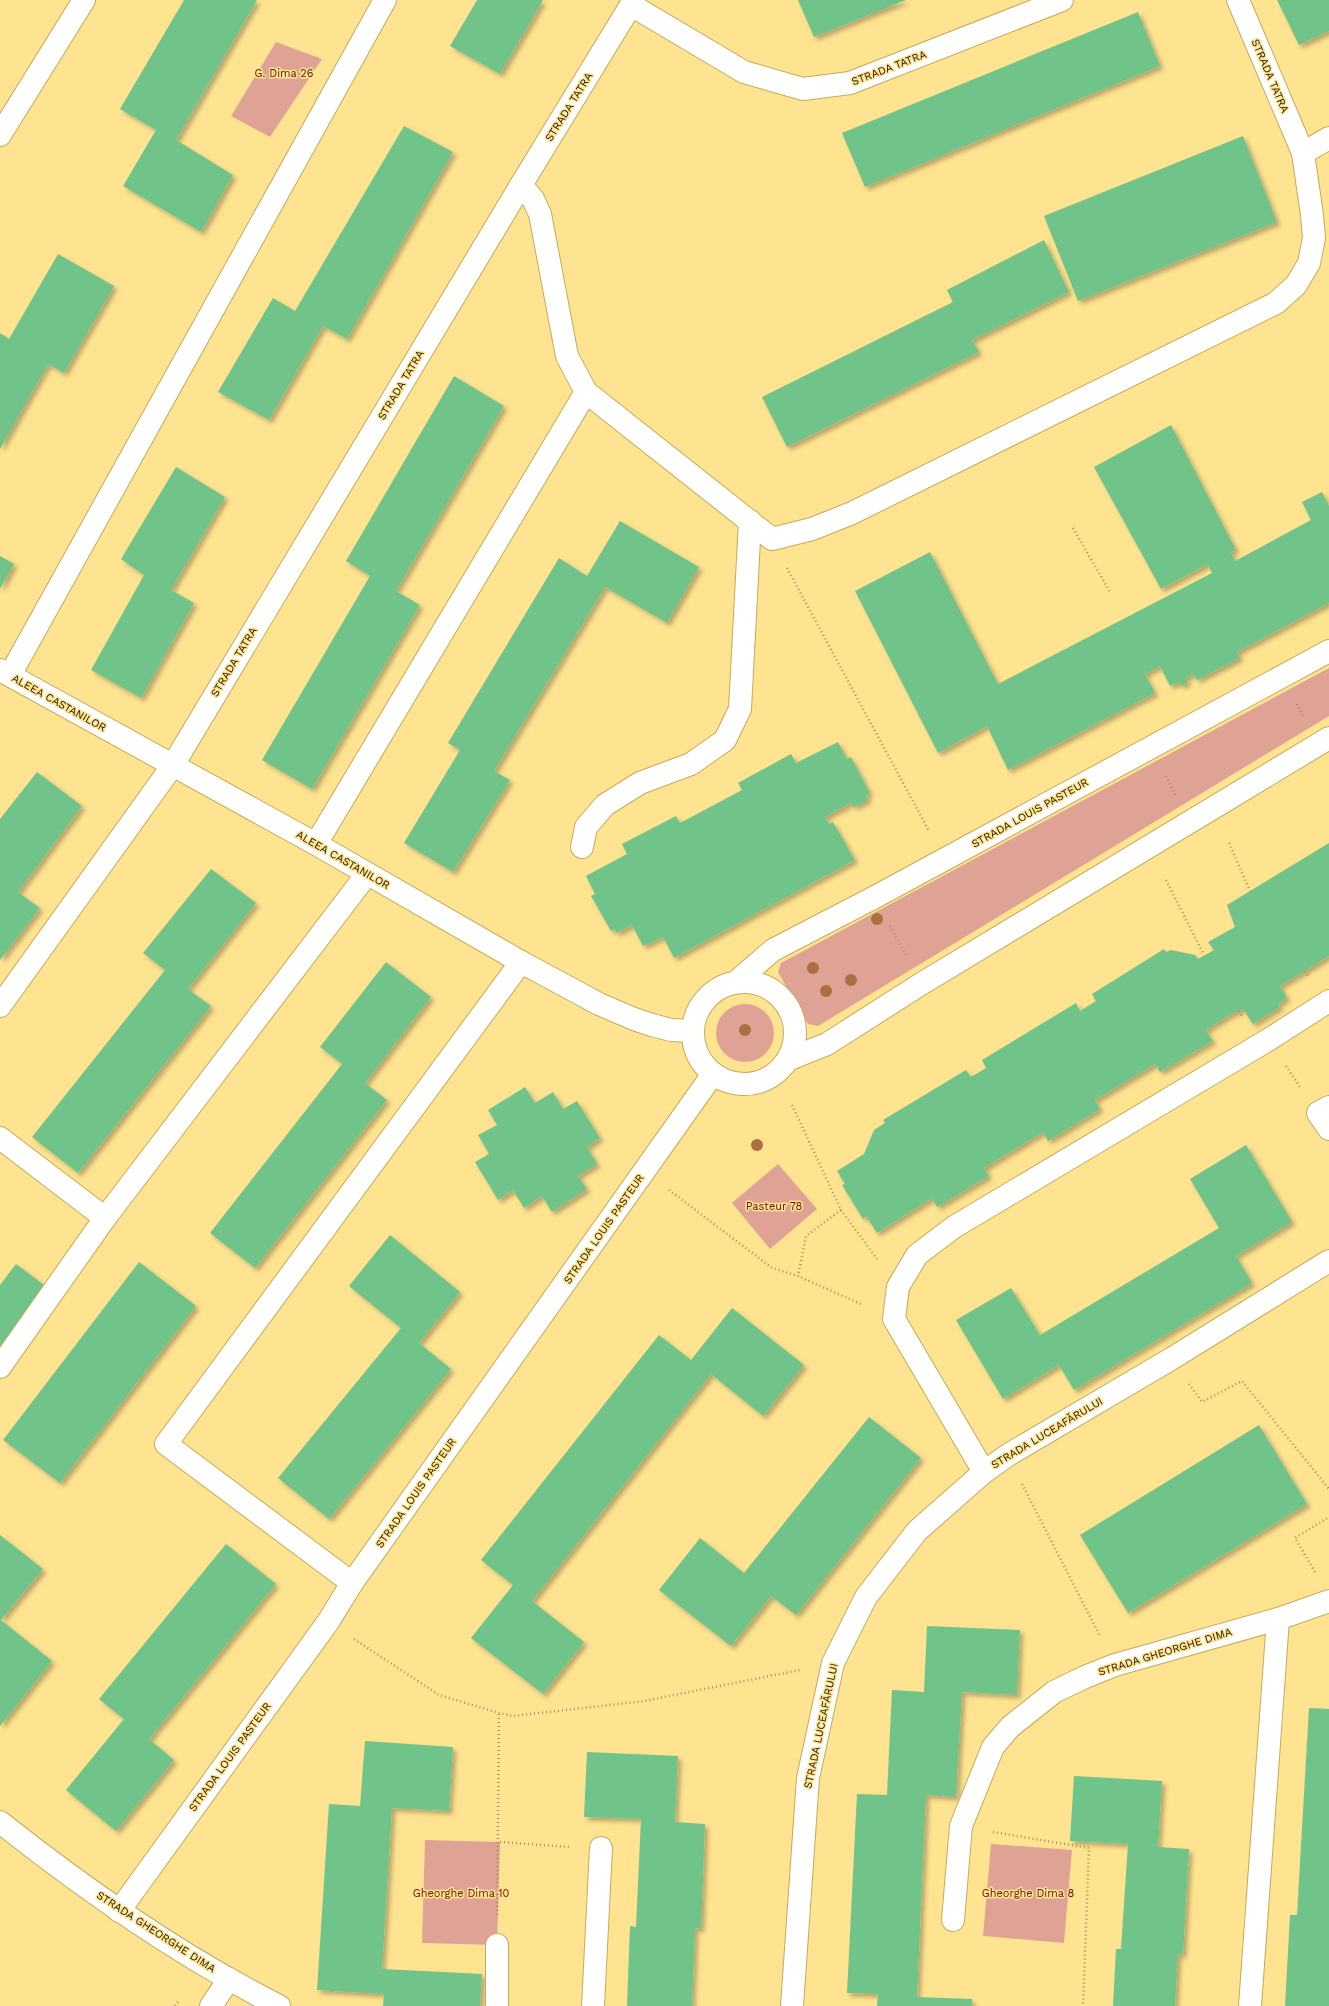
<svg xmlns="http://www.w3.org/2000/svg" width="1329" height="2006" font-family="'Work Sans',sans-serif">
<style>
.green{fill:#dfa396}
.building{fill:#70c489;filter:url(#shadow)}
.lines{fill:none;stroke-linecap:round;stroke-linejoin:round}
.lane-casing{stroke:#c5ab59;stroke-width:24}
.street-casing{stroke:#c5ab59;stroke-width:24}
.path{stroke:#a59257;stroke-width:2.5;stroke-dasharray:1 3;stroke-linecap:butt}
.lane{stroke:#fff;stroke-width:22}
.street{stroke:#fff;stroke-width:22}
.tree{fill:#aa6f42}
.labels{text-anchor:middle;dominant-baseline:central;stroke-width:3;stroke-linejoin:round;paint-order:stroke}
.street-label{font-size:11px;fill:#201801;stroke:#fee390}
.park-label{font-size:11px;fill:#651003;stroke:#fee390}
</style>
<defs>
<filter id="shadow"><feDropShadow dx="3.5" dy="3.5" stdDeviation="2" flood-color="#0004"/></filter>
</defs>
<rect width="100%" height="100%" fill="#fee390"/>
<g class="green">
<path d="M276,42L322,59L270,137L231,116Z"/>
<path d="M1329,668V716L818,1026L808,1024L778,972L781,963Z"/>
<circle cx="745" cy="1033" r="29"/>
<path d="M778,1164L817,1209L770,1249L732,1203Z"/>
<path d="M425,1840L500,1842L497,1945L422,1943Z"/>
<path d="M991,1844L1072,1850L1064,1943L983,1936Z"/>
</g>
<g class="building">
<path d="M184,0H257L176,140L233,175L201,232L123,186L156,130L120,109Z"/>
<path d="M477,0H543L500,74L450,46Z"/>
<path d="M798,0H906L814,37Z"/>
<path d="M1277,0H1329V31L1299,45Z"/>
<path d="M1138,12L1160,66L865,187L842,133Z"/>
<path d="M404,126L453,152L347,339L323,326L269,420L218,392L273,298L295,311Z"/>
<path d="M1243,136L1277,222L1078,301L1044,216Z"/>
<path d="M1044,240L1069,292L972,340L979,352L787,447L762,397L953,302L947,290Z"/>
<path d="M58,254L114,286L64,373L48,364L0,449V333L9,339Z"/>
<path d="M454,376L504,406L396,591L420,605L312,789L262,760L370,576L346,561Z"/>
<path d="M1171,425L1236,550L1231,552L1235,561L1311,520L1302,502L1322,492L1329,506V603L1237,652L1240,658L1197,680L1193,674L1185,678L1188,682L1181,686L1179,682L1170,686L1160,666L1145,674L1155,693L1008,770L987,726L938,753L855,591L930,552L998,684L1212,573L1208,564L1161,589L1094,467Z"/>
<path d="M176,467L225,497L171,590L194,603L141,698L91,670L144,575L121,559Z"/>
<path d="M620,521L699,567L667,623L605,587L494,771L510,780L453,872L404,843L460,750L448,743L559,558L587,576Z"/>
<path d="M0,556L14,564L0,589Z"/>
<path d="M838,742L847,759L851,757L870,793L866,795L868,800L854,807L851,803L825,817L829,824L833,822L855,860L674,958L663,937L643,946L632,925L617,933L615,929L611,931L591,896L595,894L586,876L627,854L622,844L676,816L680,823L742,790L738,783L791,754L796,763Z"/>
<path d="M37,772L82,806L18,892L40,908L0,960V819Z"/>
<path d="M1329,843V956L1280,986L1287,998L1278,1004L1280,1007L1253,1024L1243,1009L1231,1014L1206,1030L1213,1041L1160,1072L1155,1064L1095,1100L1100,1109L1048,1141L1043,1132L984,1168L989,1176L937,1207L932,1198L877,1233L866,1216L863,1219L842,1185L845,1184L837,1171L864,1154L874,1130L885,1123L883,1120L966,1070L971,1077L986,1068L982,1060L1076,1003L1080,1011L1096,1001L1092,994L1164,949L1166,952L1171,950L1195,955L1198,959L1214,950L1208,942L1235,927L1227,905Z"/>
<path d="M211,869L256,903L188,989L211,1006L78,1173L32,1137L165,970L143,953Z"/>
<path d="M386,962L431,997L365,1083L387,1100L255,1268L210,1233L342,1064L320,1047Z"/>
<path d="M525,1087L535,1103L553,1092L563,1109L577,1101L600,1138L587,1147L597,1164L578,1176L587,1189L552,1212L542,1196L524,1208L513,1190L498,1200L475,1162L489,1154L478,1135L497,1125L488,1110Z"/>
<path d="M1246,1145L1292,1222L1236,1256L1252,1283L1074,1390L1059,1365L1003,1399L956,1320L1011,1288L1040,1335L1219,1228L1190,1179Z"/>
<path d="M390,1235L460,1292L419,1343L451,1369L329,1519L278,1478L401,1328L349,1286Z"/>
<path d="M139,1262L196,1306L60,1483L3,1440Z"/>
<path d="M16,1264L48,1288L0,1350V1285Z"/>
<path d="M732,1308L804,1365L763,1416L711,1374L532,1601L584,1642L543,1694L471,1638L513,1585L481,1560L659,1335L691,1360Z"/>
<path d="M869,1417L921,1458L796,1615L771,1596L731,1646L659,1590L700,1538L744,1573Z"/>
<path d="M1259,1425L1307,1504L1128,1613L1080,1535Z"/>
<path d="M0,1535L43,1569L1,1620L52,1661L0,1726Z"/>
<path d="M226,1544L276,1584L149,1739L174,1760L116,1831L66,1790L124,1719L99,1699Z"/>
<path d="M927,1626L1020,1630L1017,1695L962,1692L956,1797L926,1795L917,1997L972,1999V2006H877L878,1994L847,1993L857,1794L887,1795L892,1690L924,1692Z"/>
<path d="M1309,1708L1329,1709V2006H1285L1290,1915H1297Z"/>
<path d="M365,1741L453,1747L449,1811L392,1808L382,1969L482,1974L480,2006H383L384,1994L317,1990L329,1804L360,1806Z"/>
<path d="M587,1752L678,1756L675,1822L705,1824L701,1929L695,1928L692,2006H627L630,1926L636,1927L641,1819L584,1817Z"/>
<path d="M1074,1776L1162,1781L1158,1847L1189,1849L1183,1955L1178,1954L1175,2006H1113L1116,1949H1121L1128,1844L1070,1841Z"/>
</g>
<g class="lines">
<defs>
<g id="lane">
<path d="M631,5L744,72L803,89L850,83L1062,0"/>
<path d="M1303,153L1329,138"/>
<path d="M521,185L533,199L540,214L567,356L586,392L772,539L812,529L852,513L1276,303L1296,285L1309,263L1314,238L1312,215L1303,153L1238,0"/>
<path d="M10,675L385,0"/>
<path d="M316,844L586,392"/>
<path d="M582,847L586,827L605,805L640,783L691,764L725,740L740,709L750,521"/>
<path d="M0,1006L173,765L521,185L634,0"/>
<path d="M1329,1107L1318,1113L1329,1129"/>
<path d="M0,1138L105,1218L367,874"/>
<path d="M0,1367L105,1218"/>
<path d="M352,1583L166,1444L521,962"/>
<path d="M1278,1619L1329,1601"/>
<path d="M953,1920L961,1826L993,1747L1010,1727L1054,1692L1085,1677L1115,1665L1278,1619L1250,2006"/>
<path d="M211,2006L229,1979"/>
</g>
<g id="street">
<path d="M0,135L84,0"/>
<path d="M0,670L316,844L521,962L599,1004L634,1019L652,1025L671,1030L692,1031"/>
<circle cx="744" cy="1033" r="51"/>
<path d="M736,982L773,950L875,897L1329,651"/>
<path d="M787,1060L827,1044L921,984L1329,738"/>
<path d="M984,1472L894,1319L898,1287L917,1255L954,1227L1268,1040L1329,1001"/>
<path d="M0,1822C87,1891 180,1956 279,2006"/>
<path d="M119,1911L328,1622L352,1583L713,1074"/>
<path d="M497,1945V2006"/>
<path d="M593,2006L601,1848"/>
<path d="M792,2006L808,1778L833,1663L866,1597L917,1531L984,1472L1008,1455L1171,1359L1329,1261"/>
</g>
</defs>
<use href="#lane" class="lane-casing"/>
<use href="#street" class="street-casing"/>
<g class="path">
<path d="M1073,528L1110,592"/>
<path d="M787,568L929,831"/>
<path d="M1297,704L1304,717"/>
<path d="M1166,776L1175,795"/>
<path d="M1229,843L1250,891"/>
<path d="M1166,880L1204,955"/>
<path d="M890,926L907,957"/>
<path d="M1305,971L1309,977"/>
<path d="M1239,1011L1243,1018"/>
<path d="M1286,1066L1300,1087"/>
<path d="M792,1105L841,1210L806,1236L798,1276"/>
<path d="M669,1190L772,1268L798,1276L863,1305"/>
<path d="M841,1210L877,1259"/>
<path d="M1189,1384L1202,1402L1242,1381L1329,1489"/>
<path d="M1022,1484L1100,1636"/>
<path d="M1315,1572L1295,1538L1329,1517"/>
<path d="M354,1639L439,1695L499,1713L513,1716L644,1701L800,1670"/>
<path d="M993,1832L1089,1848L1083,2006"/>
<path d="M500,1842L570,1847"/>
<path d="M497,1915L499,1713"/>
<path d="M175,2006L179,2000"/>
</g>
<use href="#lane" class="lane"/>
<use href="#street" class="street"/>
</g>
<g class="tree">
<circle cx="877" cy="919" r="6"/>
<circle cx="813" cy="968" r="6"/>
<circle cx="851" cy="980" r="6"/>
<circle cx="826" cy="991" r="6"/>
<circle cx="745" cy="1030" r="6"/>
<circle cx="757" cy="1145" r="6"/>
</g>
<g class="labels">
<g class="street-label">
<text transform="translate(889 68) rotate(-21)">STRADA TATRA</text>
<text transform="translate(1270 76) rotate(67)">STRADA TATRA</text>
<text transform="translate(569 107) rotate(-58)">STRADA TATRA</text>
<text transform="translate(401 385) rotate(-59)">STRADA TATRA</text>
<text transform="translate(234 662) rotate(-59)">STRADA TATRA</text>
<text transform="translate(59 703) rotate(29)">ALEEA CASTANILOR</text>
<text transform="translate(1030 813) rotate(-29)">STRADA LOUIS PASTEUR</text>
<text transform="translate(343 860) rotate(30)">ALEEA CASTANILOR</text>
<text transform="translate(604 1229) rotate(-55)">STRADA LOUIS PASTEUR</text>
<text transform="translate(1047 1433) rotate(-31)">STRADA LUCEAFĂRULUI</text>
<text transform="translate(416 1493) rotate(-55)">STRADA LOUIS PASTEUR</text>
<text transform="translate(1165 1652) rotate(-17)">STRADA GHEORGHE DIMA</text>
<text transform="translate(821 1726) rotate(-78)">STRADA LUCEAFĂRULUI</text>
<text transform="translate(230 1757) rotate(-54)">STRADA LOUIS PASTEUR</text>
<text transform="translate(156 1932) rotate(33)">STRADA GHEORGHE DIMA</text>
</g>
<g class="park-label">
<text x="284" y="73">G. Dima 26</text>
<text x="774" y="1206">Pasteur 78</text>
<text x="461" y="1893">Gheorghe Dima 10</text>
<text x="1028" y="1893">Gheorghe Dima 8</text>
</g>
</g>
</svg>
